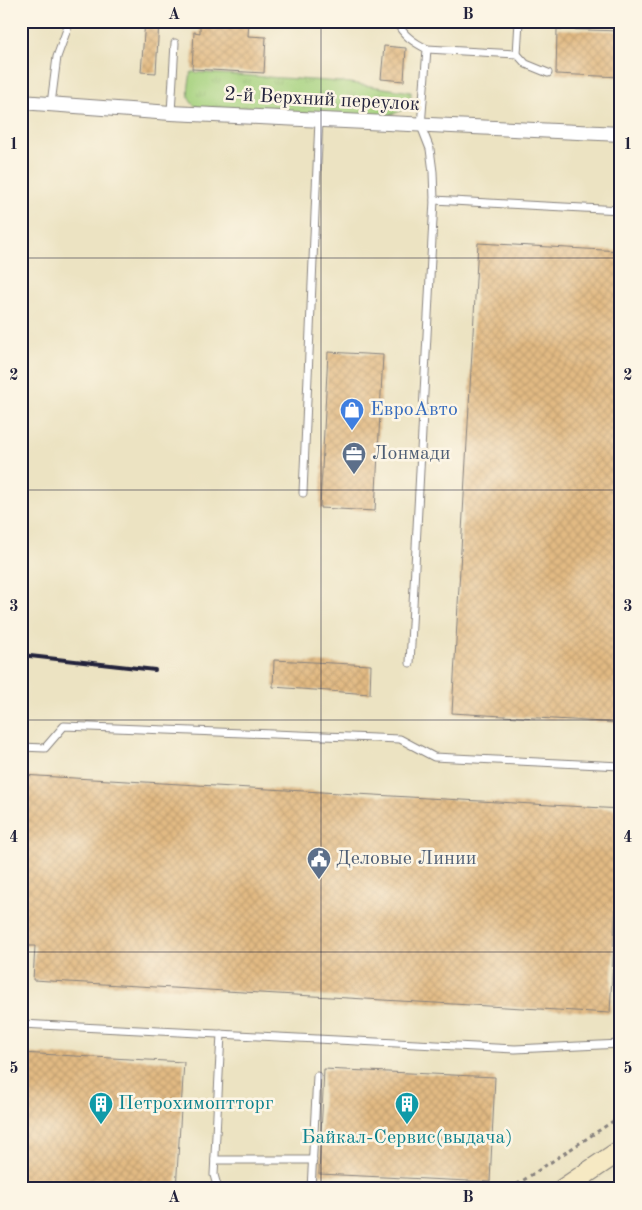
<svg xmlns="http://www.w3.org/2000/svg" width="642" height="1210" font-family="'Old Standard TT',serif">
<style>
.grass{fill:url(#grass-tufts);stroke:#647a5d}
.building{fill:url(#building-cross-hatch)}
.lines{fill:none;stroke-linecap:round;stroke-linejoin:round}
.lane-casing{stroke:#87827e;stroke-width:9}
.street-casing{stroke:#87827e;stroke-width:16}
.secondary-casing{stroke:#87827e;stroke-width:22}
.path{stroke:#87827e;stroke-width:3;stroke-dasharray:4 4;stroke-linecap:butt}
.lane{stroke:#fff;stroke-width:7}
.street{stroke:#fff;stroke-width:14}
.secondary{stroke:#f6e9c3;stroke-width:20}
.rail{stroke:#22223b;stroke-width:4}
.grid{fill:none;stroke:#22223b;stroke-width:1;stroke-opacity:0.55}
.labels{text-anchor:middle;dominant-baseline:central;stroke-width:5;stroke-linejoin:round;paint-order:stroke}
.street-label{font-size:20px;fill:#22223b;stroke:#fcf5e5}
.shop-label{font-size:20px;fill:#366cbe;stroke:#fcf5e5;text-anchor:start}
.service-label{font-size:20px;fill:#4e5e75;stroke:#fcf5e5;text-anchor:start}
.culture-label{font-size:20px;fill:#0d838f;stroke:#fcf5e5;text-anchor:start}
.neatline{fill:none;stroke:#22223b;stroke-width:2}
.grid-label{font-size:16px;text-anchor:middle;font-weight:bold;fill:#22223b}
</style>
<defs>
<pattern id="grass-tufts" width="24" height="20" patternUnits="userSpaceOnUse" patternTransform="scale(1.25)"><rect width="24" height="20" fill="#a6d27f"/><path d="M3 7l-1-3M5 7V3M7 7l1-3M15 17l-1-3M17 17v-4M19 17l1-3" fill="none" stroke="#8fb46f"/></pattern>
<pattern id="building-cross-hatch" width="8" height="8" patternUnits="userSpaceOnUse" patternTransform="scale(1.25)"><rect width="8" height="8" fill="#e2ba83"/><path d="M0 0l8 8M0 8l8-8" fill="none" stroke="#c2a072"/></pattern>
</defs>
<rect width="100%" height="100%" fill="#fcf5e5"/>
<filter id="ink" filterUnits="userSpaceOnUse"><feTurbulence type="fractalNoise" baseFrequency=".02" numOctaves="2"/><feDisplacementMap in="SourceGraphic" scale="10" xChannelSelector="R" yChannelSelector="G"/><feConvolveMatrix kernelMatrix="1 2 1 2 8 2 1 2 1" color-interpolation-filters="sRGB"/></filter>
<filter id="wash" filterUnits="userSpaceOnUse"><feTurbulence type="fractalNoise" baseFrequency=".0096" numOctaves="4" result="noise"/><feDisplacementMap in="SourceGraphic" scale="20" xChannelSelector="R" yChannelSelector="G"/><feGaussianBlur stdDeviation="1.12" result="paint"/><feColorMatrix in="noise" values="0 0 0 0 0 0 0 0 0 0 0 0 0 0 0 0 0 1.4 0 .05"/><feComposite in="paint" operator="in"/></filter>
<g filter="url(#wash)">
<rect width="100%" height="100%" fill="#ece3c2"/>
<path class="grass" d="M191,72L343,82L411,92C411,95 411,98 410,101C405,113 387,116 376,118L201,108C183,104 189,86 191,72Z"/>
<g id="blocks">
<g class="building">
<path d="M145,21H159L156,73L141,72Z"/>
<path d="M200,21H249L248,36L266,37L264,73L192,69L194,32L200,33Z"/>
<path d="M557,29L621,31V77L556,74Z"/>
<path d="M384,46L406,48L404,81L381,79Z"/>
<path d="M478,243L621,251V723L452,713Z"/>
<path d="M328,352L383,355L375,511L320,508Z"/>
<path d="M274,660L371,665L370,694L273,687Z"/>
<path d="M21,775L621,809L610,1013L33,980L35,946H21Z"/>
<path d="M21,1053L184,1062L176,1189H21Z"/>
<path d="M324,1069L495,1077L490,1182L319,1174Z"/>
</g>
</g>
</g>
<g filter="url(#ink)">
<use href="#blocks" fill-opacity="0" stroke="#87827e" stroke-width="1"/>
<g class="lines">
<defs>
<g id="lane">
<path d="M396,21C403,35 413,42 427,49L421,126L430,149L433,172L434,200"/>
<path d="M427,49L517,54L519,21"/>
<path d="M517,54L526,64L548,73"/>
<path d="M51,104L57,57L70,21"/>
<path d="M171,113L175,43"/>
<path d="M303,493L319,120"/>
<path d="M410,663L434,200L621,210"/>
<path d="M21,747L45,748L64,726L400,739L434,757L621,766"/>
<path d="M21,1024L515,1049L621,1044"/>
<path d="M215,1160H313"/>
<path d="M218,1189L214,1175L221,1034"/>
<path d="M311,1189L317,1076"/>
</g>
<path id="street" d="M21,102L171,113L621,134"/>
<path id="secondary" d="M563,1189L621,1150"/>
</defs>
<use href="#lane" class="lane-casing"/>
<use href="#street" class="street-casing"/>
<use href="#secondary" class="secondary-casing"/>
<path class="path" d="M510,1189L621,1116"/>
<use href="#lane" class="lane"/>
<use href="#street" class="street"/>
<use href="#secondary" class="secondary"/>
<path class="rail" d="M21,655L155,670"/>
</g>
</g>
<path class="grid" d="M321,21V1189M21,258H621M21,490H621M21,720H621M21,952H621"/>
<defs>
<symbol id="shop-pin" viewBox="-11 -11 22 30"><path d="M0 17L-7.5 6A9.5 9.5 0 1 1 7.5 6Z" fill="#3f7fe0" stroke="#fcf5e5"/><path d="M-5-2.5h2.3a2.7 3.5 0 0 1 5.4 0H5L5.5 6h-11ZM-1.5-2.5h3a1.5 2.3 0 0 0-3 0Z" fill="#fff"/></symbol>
<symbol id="office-pin" viewBox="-11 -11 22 30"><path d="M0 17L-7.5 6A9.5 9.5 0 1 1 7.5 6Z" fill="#5c6f8a" stroke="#fcf5e5"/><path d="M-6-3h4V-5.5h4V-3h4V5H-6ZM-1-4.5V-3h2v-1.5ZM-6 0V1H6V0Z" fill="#fff"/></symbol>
<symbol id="civic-pin" viewBox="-11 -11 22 30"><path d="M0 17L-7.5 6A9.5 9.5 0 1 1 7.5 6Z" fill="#5c6f8a" stroke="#fcf5e5"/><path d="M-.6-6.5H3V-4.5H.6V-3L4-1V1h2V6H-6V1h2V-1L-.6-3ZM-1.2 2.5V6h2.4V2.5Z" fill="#fff"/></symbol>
<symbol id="building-pin" viewBox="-11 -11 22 30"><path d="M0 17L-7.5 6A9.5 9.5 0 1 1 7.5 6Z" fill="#0f9aa8" stroke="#fcf5e5"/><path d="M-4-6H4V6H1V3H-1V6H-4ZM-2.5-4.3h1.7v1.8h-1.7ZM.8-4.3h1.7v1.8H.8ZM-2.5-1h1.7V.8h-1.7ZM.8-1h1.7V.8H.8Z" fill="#fff"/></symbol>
</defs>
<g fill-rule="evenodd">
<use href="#shop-pin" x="338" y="396" width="28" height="38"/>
<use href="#office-pin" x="340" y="440" width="28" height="38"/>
<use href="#civic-pin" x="305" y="845" width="28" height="38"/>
<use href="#building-pin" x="87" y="1090" width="28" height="38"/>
<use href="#building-pin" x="393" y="1090" width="28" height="38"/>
</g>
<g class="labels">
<g class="street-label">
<text transform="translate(322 100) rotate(3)">2-й Верхний переулок</text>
</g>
<g class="shop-label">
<text x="370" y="410">ЕвроАвто</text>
</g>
<g class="service-label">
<text x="372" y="454">Лонмади</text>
<text x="336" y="859">Деловые Линии</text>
</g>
<g class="culture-label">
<text x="118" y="1104">Петрохимоптторг</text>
<text x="407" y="1138" text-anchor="middle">Байкал-Сервис(выдача)</text>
</g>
</g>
<rect width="642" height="1210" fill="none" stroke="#fcf5e5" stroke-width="55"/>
<rect x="28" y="28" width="586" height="1154" class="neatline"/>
<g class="grid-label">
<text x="174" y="19">A</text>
<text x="468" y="19">B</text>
<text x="14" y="149">1</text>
<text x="628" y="149">1</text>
<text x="14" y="380">2</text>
<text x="628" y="380">2</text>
<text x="14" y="611">3</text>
<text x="628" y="611">3</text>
<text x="14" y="842">4</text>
<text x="628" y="842">4</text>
<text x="14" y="1073">5</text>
<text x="628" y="1073">5</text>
<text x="174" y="1202">A</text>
<text x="468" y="1202">B</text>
</g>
</svg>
